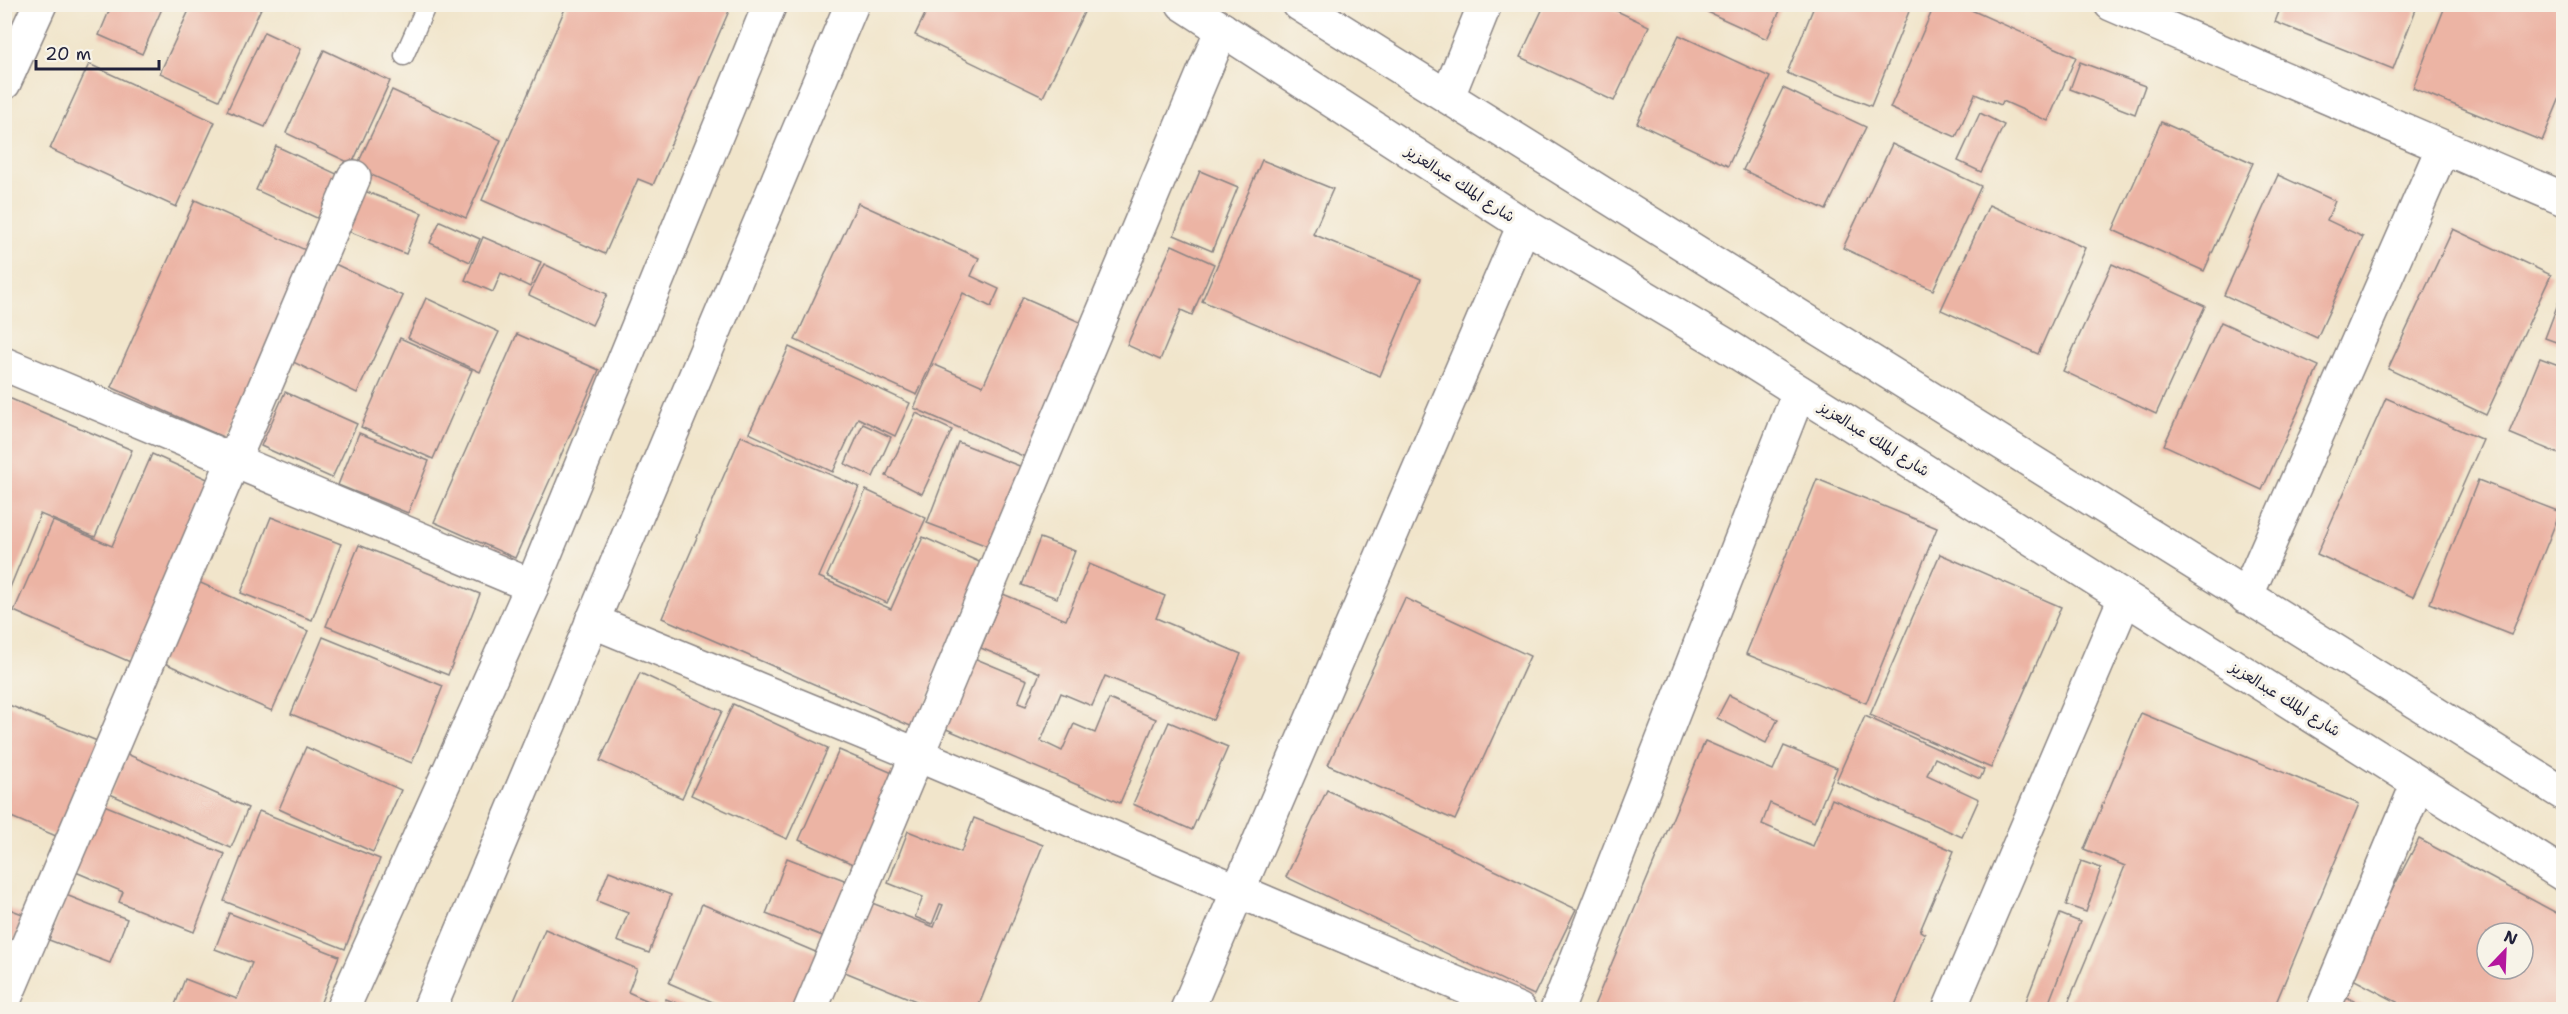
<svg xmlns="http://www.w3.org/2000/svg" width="2568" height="1014" font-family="'Shantell Sans','Playpen Sans Arabic',sans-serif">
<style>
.building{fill:#ecb4a4;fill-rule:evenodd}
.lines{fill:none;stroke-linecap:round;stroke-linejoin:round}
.service-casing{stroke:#8a8483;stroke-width:21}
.minor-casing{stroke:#8a8483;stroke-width:36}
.tertiary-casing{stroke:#8a8483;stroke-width:36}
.service{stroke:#fff;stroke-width:18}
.minor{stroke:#fff;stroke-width:33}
.tertiary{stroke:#fff;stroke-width:33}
.labels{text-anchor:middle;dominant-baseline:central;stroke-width:6;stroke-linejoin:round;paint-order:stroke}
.street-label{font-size:15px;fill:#22223b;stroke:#f7f3e8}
</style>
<rect width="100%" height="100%" fill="#f7f3e8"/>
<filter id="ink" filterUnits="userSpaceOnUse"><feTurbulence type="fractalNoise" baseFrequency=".0167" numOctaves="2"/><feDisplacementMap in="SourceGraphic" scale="12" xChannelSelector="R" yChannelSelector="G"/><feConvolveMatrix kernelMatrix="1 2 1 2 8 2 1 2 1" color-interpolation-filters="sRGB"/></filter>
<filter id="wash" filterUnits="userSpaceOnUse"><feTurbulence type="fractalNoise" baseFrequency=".008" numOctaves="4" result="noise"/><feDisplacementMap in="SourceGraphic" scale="24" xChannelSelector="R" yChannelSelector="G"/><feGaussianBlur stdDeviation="1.35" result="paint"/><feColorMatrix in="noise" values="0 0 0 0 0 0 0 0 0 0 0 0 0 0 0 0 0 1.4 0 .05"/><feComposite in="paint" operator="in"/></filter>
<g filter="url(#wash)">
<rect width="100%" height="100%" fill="#f1e5cb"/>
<g id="blocks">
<g class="building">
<path d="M112,4H164L142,54L99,35Z"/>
<path d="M192,4H263L219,100L160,73Z"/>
<path d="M567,4H732L653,185L638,179L605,254L482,200Z"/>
<path d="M930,4H1088L1043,97L915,35Z"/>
<path d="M1545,4H1602L1649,26L1614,101L1520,57Z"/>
<path d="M1690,4H1783L1767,39Z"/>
<path d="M1815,4H1912L1871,106L1787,73Z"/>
<path d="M1935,4H1958L2076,57L2048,121L2003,101L2001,105L1975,94L1956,137L1890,108Z"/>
<path d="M2282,4H2418L2393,69L2275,22Z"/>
<path d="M2446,4H2564V88L2542,141L2413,88Z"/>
<path d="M264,32L301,49L265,127L227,111Z"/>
<path d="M1679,35L1770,77L1728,166L1637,123Z"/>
<path d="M324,50L390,81L352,164L286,133Z"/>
<path d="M2080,62L2145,86L2135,114L2070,89Z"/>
<path d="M89,64L215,122L176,207L50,149Z"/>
<path d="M1783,88L1866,127L1826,210L1743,170Z"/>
<path d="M392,90L501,140L466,218L356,168Z"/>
<path d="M1980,113L2004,125L1981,172L1958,161Z"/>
<path d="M2161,122L2253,163L2204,271L2113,230Z"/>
<path d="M1892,144L1981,186L1933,290L1843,248Z"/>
<path d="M276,146L339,175L319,219L256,190Z"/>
<path d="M1262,160L1333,189L1313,234L1421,279L1380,376L1202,301Z"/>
<path d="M1200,171L1238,187L1212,251L1174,235Z"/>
<path d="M2278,175L2335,201L2327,220L2363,237L2317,338L2224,295Z"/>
<path d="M359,189L422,213L406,254L343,229Z"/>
<path d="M195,200L310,252L225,438L111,387Z"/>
<path d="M858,203L979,258L971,276L999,289L991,307L963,293L917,395L795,340Z"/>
<path d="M1989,205L2085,248L2038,354L1941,310Z"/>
<path d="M440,221L480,239L470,262L430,243Z"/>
<path d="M2453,229L2551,275L2486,415L2388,369Z"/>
<path d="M483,237L541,262L530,287L501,273L493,292L465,280Z"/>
<path d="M1172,245L1214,264L1192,315L1181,310L1160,360L1127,345Z"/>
<path d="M335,264L403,296L357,393L289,360Z"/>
<path d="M544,264L607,294L592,325L529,295Z"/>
<path d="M2112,264L2205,306L2156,414L2063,371Z"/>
<path d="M2564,288V345L2545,338Z"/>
<path d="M1023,297L1091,327L1032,460L914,408L933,364L983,386Z"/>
<path d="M426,298L499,332L480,372L408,338Z"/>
<path d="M2221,322L2319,366L2262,490L2164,445Z"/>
<path d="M517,334L599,370L515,558L434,522Z"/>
<path d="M400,338L472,370L433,459L361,427Z"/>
<path d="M789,347L910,403L895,436L858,418L833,472L749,433Z"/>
<path d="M2540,358L2564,367V456L2509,433Z"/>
<path d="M285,392L357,424L332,478L261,446Z"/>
<path d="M4,396L132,450L95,537L40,514L5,600Z"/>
<path d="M2386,398L2483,440L2413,597L2317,554Z"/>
<path d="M916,413L952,430L922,494L886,476Z"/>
<path d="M863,424L891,437L873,477L845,464Z"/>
<path d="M359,433L429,461L408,513L338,485Z"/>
<path d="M741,436L859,487L819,577L891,609L923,537L986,565L915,728L662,618Z"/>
<path d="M958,442L1022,467L990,547L927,523Z"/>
<path d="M152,454L216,483L137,665L14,611L53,521L112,546Z"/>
<path d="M1817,479L1937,528L1866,703L1746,654Z"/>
<path d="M2478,480L2560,512L2511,635L2430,603Z"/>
<path d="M866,490L926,518L887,603L827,576Z"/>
<path d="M271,517L341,544L312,620L241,593Z"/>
<path d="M1040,538L1075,551L1057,598L1022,585Z"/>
<path d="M359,545L480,594L448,675L326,626Z"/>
<path d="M1940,554L2061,607L1991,768L1870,715Z"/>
<path d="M1089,564L1165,596L1156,618L1241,654L1213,720L1105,676L1092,706L1061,693L1041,741L1062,751L1074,724L1095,733L1109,699L1156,719L1120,803L944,728L974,658L1027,680L1018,703L1026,706L1040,673L981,648L1003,594L1066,620Z"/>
<path d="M194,580L308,631L272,711L158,660Z"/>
<path d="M1405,598L1530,656L1455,820L1328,765Z"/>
<path d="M323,637L443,686L412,763L291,714Z"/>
<path d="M640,673L722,711L682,798L600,761Z"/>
<path d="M1729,695L1778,719L1766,743L1717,718Z"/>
<path d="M4,703L102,743L63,839L4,814Z"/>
<path d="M733,704L828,748L787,839L691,795Z"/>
<path d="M2141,713L2359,804L2273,1010H2065L2125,866L2084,849Z"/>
<path d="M1865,716L1984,770L1980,779L1935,758L1927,775L1979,799L1962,837L1836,781Z"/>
<path d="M1169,722L1228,747L1192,830L1133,804Z"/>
<path d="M1705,741L1773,770L1784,746L1837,768L1814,822L1770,803L1762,824L1813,846L1832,799L1954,851L1920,931L1925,934L1893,1010L1593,1008Z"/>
<path d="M306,747L401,790L373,852L279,809Z"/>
<path d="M839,750L904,778L864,869L799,840Z"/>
<path d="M127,754L248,808L231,848L110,794Z"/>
<path d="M1327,790L1576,909L1534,995L1286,877Z"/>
<path d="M99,803L225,854L194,932L119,902L123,892L71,870Z"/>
<path d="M259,811L380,859L345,949L224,901Z"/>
<path d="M974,818L1043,845L977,1010H938L845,972L872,903L934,927L943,905L940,904L932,924L915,917L923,897L888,883L908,831L961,852Z"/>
<path d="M2419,839L2564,917V1010H2412L2347,976ZM2487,933H2523V969H2487Z"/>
<path d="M787,858L852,883L830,939L766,914Z"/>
<path d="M2081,861L2101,868L2086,912L2066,905Z"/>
<path d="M609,871L671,895L649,953L617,941L628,913L597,901Z"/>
<path d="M66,895L127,919L110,963L49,940Z"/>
<path d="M702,904L825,956L802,1010H731L669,983Z"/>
<path d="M4,907L25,915L4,966Z"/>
<path d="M229,913L339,956L319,1007L173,1010L185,979L237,999L252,963L215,949Z"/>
<path d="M2060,914L2080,922L2046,1010L2026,1001Z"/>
<path d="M545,929L637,969L628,992L657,1005L655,1010H510Z"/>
<path d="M2345,996L2369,1010H2337Z"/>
<path d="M666,999L692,1009V1010H662Z"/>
</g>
</g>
</g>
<g filter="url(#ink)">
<use href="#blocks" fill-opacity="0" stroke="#8a8483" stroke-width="1.5"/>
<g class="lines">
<defs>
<path id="service" d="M404,56L427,4"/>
<g id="minor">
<path d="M2111,4L2564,199"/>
<path d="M4,83L40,4"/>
<path d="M1448,96L1485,4"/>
<path d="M4,364L532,586"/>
<path d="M2246,597L2443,147"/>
<path d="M592,621L918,755L1519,1010"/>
<path d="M4,1001L354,177"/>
<path d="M810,1010L1222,29"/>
<path d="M1187,1010L1524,225"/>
<path d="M1557,1010L1799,392"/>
<path d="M1949,1010L2125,598"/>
<path d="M2323,1010L2418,783"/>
</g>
<g id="tertiary">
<path d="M1183,4L1524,225L1724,344L2564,875"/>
<path d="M1299,4L2564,794"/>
<path d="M342,1010L532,586L770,4"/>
<path d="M429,1010L852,4"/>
</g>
</defs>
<use href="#service" class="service-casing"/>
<use href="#minor" class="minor-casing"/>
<use href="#tertiary" class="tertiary-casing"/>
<use href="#service" class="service"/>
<use href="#minor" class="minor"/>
<use href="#tertiary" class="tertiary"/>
</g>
</g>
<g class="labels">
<g class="street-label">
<text transform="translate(1460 184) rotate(33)">شارع الملك عبدالعزيز</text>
<text transform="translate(1874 439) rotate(32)">شارع الملك عبدالعزيز</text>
<text transform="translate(2285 699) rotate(32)">شارع الملك عبدالعزيز</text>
</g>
</g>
<rect width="2568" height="1014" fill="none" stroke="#f7f3e8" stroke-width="24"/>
<g transform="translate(2505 951) rotate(23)"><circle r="28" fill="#f7f3e8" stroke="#a29fa3" stroke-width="1.5"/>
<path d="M0-4.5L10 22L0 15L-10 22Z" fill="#b5179e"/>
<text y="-9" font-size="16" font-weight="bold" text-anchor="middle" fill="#22223b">N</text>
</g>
<path d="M36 60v9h123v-9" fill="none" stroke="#22223b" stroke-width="3"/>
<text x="45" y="60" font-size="18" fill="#22223b" stroke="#f7f3e8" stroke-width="4.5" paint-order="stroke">20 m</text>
</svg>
